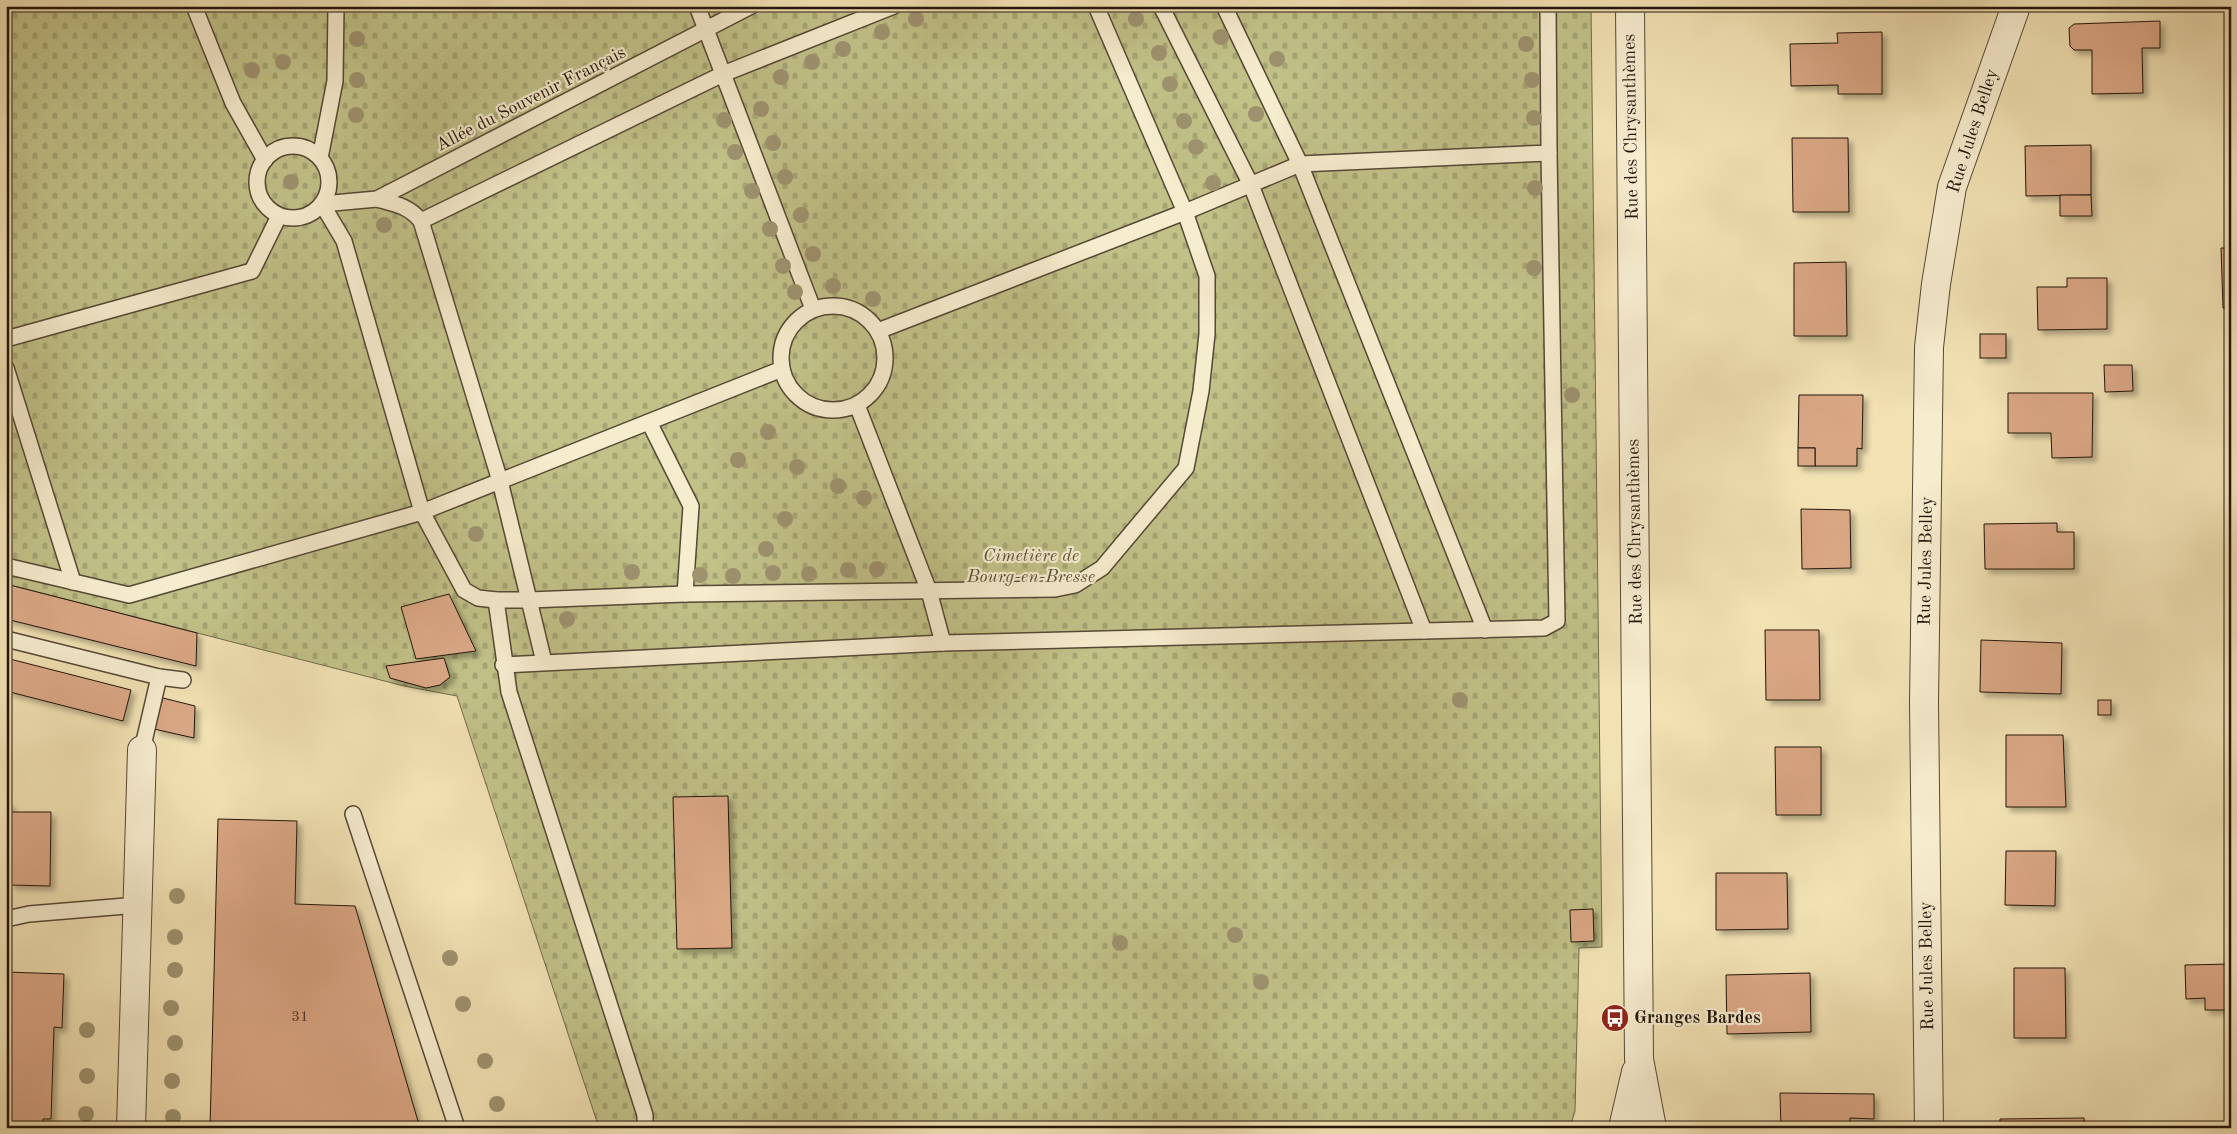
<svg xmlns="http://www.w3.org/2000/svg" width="2237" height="1134" font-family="'Old Standard TT',serif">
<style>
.cemetery{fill:url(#cemetery-stones);stroke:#726b4a}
.building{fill:#daa785;stroke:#23150c;filter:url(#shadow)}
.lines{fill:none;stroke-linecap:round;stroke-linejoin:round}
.service-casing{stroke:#564836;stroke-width:18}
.minor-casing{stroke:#564836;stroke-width:30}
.service{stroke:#f6ecce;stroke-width:15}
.minor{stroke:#f6ecce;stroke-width:28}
.tree{fill:#9e926f}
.labels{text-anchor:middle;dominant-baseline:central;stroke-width:4.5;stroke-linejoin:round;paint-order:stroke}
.number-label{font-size:15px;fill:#513a2a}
.street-label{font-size:18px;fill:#23150c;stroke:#f6ecce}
.park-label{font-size:18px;font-style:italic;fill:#5a5137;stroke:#f6ecce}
.poi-label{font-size:18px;font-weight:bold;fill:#23150c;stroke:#f6ecce;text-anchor:start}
</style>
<defs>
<pattern id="cemetery-stones" width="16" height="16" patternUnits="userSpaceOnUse" patternTransform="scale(1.25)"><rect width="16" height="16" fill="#c1c188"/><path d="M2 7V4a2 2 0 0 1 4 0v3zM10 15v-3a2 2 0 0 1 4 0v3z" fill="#a6a574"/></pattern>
<filter id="shadow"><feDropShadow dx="4.5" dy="4.5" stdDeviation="2.5" flood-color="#0004"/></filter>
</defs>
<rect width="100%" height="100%" fill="#f1e1b3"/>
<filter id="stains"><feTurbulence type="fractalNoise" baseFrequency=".004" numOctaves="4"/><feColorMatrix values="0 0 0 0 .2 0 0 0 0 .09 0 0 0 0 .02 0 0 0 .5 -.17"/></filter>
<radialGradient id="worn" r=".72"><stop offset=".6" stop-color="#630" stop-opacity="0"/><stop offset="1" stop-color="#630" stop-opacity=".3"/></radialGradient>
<path class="cemetery" d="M6,6H1591L1602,947L1579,948L1575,1111L1570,1128H599L457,696L404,686L6,584Z"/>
<g class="building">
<path d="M2160,21V48H2142L2143,93L2092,94V50H2074L2070,46L2069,28L2074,24Z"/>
<path d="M1882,32V94H1838V85L1791,86L1790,44L1838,43L1837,33Z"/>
<path d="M1792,138H1848L1849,212H1793Z"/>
<path d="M2091,145V195L2026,196L2025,146Z"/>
<path d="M2060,195H2091L2092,216H2060Z"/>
<path d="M2221,248H2231V308H2223Z"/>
<path d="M1846,262L1847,336H1794V263Z"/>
<path d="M2067,278H2107V329L2038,330L2037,287H2067Z"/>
<rect x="1980" y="334" width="26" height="24"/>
<path d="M2104,365H2132L2133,391L2105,392Z"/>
<path d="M2008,393H2093L2092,457L2052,458L2051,433H2008Z"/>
<path d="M1799,395H1863L1862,449L1857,448V466H1815V448H1798Z"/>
<rect x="1798" y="448" width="17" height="18"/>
<path d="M1801,509L1850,510L1851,568L1802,569Z"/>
<path d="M2057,523V532H2074V569H1985L1984,524Z"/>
<path d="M6,584L197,633L196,666L6,619Z"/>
<path d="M449,594L476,651L416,659L401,607Z"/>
<path d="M1765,630H1819L1820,700H1766Z"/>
<path d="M1981,640L2062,643L2061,694L1980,692Z"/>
<path d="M6,658L131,690L123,721L6,691Z"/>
<path d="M444,658L450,677L440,685L426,688L390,678L386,666Z"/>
<path d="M163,698L195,706L194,738L154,729Z"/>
<rect x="2098" y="700" width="13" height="15"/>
<path d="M2006,735H2063L2066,807H2006Z"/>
<path d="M1775,747H1821V815H1776Z"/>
<path d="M728,796L732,948L677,949L673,797Z"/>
<path d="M6,803H11V812H51L50,886L10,885V876H6Z"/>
<path d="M218,819L297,821L295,904L355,906L420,1128H210Z"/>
<path d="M2006,851H2056L2055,906L2005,905Z"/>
<path d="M1716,873H1787L1788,929L1716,930Z"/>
<path d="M1593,909L1594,941L1571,942L1570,910Z"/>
<path d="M2231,964V1010H2205V998L2186,999L2185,965Z"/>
<path d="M2014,968H2065L2066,1038H2014Z"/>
<path d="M6,972L64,974L62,1028L54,1027L51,1119H43V1128H6Z"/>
<path d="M1810,973L1811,1032L1727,1034L1726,975Z"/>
<path d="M1780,1093L1874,1094V1119L1850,1118V1128H1781Z"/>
<path d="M2084,1118V1128H2000V1119Z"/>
</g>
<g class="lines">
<defs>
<g id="service">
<path d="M194,6L233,103L265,160"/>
<path d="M697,6L813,309"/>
<path d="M1161,6L1251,185L1424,631"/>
<path d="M1224,6L1300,164L1485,630"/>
<circle cx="293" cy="182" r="36"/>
<path d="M320,158L335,81L336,6"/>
<path d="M377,199C395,204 409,206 421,221L500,481L529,600L685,594L1055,589L1075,585L1102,568L1186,468L1201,391L1207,334V276L1185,212L1096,6"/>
<path d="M421,221L723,74L894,6"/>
<circle cx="833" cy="358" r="52"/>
<path d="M878,331L1185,212L1300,164L1549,153L1548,6"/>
<path d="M6,339L252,271L279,216"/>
<path d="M6,368L73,582"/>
<path d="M857,405L929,591L943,643"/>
<path d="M649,422L691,506L685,594"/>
<path d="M6,566L129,595L422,512L782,369"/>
<path d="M496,600L509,692L645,1115V1128"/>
<path d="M6,639L159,677L183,680"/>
<path d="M544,662L529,600H496L478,598L464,590L422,512L344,241L322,204L377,199L751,6"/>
<path d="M503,665L943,643L1544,628L1557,621L1549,153"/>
<path d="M142,750L159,677"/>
<path d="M353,814L457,1128"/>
<path d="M6,919L29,914L138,905"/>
</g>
<g id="minor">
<path d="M1630,6L1639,1059L1652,1128"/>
<path d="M131,1128L142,750"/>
<path d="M1623,1128L1636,1072"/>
<path d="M1929,1128L1924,703L1929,347L1936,284L1952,187L2016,6"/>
</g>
</defs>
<use href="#service" class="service-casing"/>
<use href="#minor" class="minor-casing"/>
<use href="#service" class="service"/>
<use href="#minor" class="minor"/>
</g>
<g class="tree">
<circle cx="916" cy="19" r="8"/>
<circle cx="1136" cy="19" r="8"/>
<circle cx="882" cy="32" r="8"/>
<circle cx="1221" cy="37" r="8"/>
<circle cx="357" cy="39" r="8"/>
<circle cx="1526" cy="44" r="8"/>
<circle cx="843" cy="49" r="8"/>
<circle cx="1159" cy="53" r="8"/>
<circle cx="1277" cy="59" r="8"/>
<circle cx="283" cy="62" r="8"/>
<circle cx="812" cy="62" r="8"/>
<circle cx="252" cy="70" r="8"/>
<circle cx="781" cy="77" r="8"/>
<circle cx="357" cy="80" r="8"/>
<circle cx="1532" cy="80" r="8"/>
<circle cx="1170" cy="84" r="8"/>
<circle cx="761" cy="109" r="8"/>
<circle cx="1256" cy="114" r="8"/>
<circle cx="356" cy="115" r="8"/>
<circle cx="1534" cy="118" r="8"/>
<circle cx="724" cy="120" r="8"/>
<circle cx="1184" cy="121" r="8"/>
<circle cx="773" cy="143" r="8"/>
<circle cx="1196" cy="147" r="8"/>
<circle cx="735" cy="152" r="8"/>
<circle cx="785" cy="177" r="8"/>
<circle cx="291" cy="182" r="8"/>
<circle cx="1213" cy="183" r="8"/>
<circle cx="1535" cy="188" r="8"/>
<circle cx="752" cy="191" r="8"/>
<circle cx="801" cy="215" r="8"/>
<circle cx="384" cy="225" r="8"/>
<circle cx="770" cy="229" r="8"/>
<circle cx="813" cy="254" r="8"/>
<circle cx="783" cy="266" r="8"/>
<circle cx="1534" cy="268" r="8"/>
<circle cx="833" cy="286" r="8"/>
<circle cx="795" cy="292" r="8"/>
<circle cx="873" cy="299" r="8"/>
<circle cx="1572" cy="395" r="8"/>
<circle cx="768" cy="432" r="8"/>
<circle cx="738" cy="460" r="8"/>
<circle cx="797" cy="467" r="8"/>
<circle cx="838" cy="486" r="8"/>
<circle cx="864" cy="498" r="8"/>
<circle cx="785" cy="519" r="8"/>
<circle cx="476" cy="534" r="8"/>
<circle cx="766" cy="549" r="8"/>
<circle cx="877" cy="569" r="8"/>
<circle cx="848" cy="570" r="8"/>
<circle cx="632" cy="572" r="8"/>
<circle cx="773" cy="573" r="8"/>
<circle cx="809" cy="574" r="8"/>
<circle cx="700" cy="575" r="8"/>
<circle cx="733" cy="576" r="8"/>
<circle cx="567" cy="619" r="8"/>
<circle cx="1460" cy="700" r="8"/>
<circle cx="177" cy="896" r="8"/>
<circle cx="1235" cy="935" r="8"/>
<circle cx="175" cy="937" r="8"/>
<circle cx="1120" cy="943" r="8"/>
<circle cx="450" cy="958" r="8"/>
<circle cx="175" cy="970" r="8"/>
<circle cx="1261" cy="982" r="8"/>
<circle cx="463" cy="1004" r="8"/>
<circle cx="171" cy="1008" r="8"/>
<circle cx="87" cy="1030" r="8"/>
<circle cx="175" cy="1043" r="8"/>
<circle cx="485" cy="1061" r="8"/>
<circle cx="87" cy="1076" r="8"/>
<circle cx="172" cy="1081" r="8"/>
<circle cx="497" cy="1104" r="8"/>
<circle cx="86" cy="1114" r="8"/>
<circle cx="173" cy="1117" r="8"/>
</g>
<defs>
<symbol id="bus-disc" viewBox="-11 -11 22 22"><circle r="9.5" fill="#8f2418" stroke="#f6ecce"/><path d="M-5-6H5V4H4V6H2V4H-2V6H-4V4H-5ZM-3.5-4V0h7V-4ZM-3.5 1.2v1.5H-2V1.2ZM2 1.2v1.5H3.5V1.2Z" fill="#fff"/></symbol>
</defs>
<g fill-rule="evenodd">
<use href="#bus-disc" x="1599" y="1002" width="32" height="32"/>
</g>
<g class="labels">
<g class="number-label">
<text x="300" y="1017">31</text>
</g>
<g class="street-label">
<text transform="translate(531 99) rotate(-27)">Allée du Souvenir Français</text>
<text transform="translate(1631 127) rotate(-91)">Rue des Chrysanthèmes</text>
<text transform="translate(1973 131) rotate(-72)">Rue Jules Belley</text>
<text transform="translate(1635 532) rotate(-91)">Rue des Chrysanthèmes</text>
<text transform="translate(1926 561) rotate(-89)">Rue Jules Belley</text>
<text transform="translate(1927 966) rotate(-91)">Rue Jules Belley</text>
</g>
<g class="park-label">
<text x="1031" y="556">Cimetière de<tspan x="1031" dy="21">Bourg-en-Bresse</tspan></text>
</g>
<g class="poi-label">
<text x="1634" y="1018">Granges Bardes</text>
</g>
</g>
<rect width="2237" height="1134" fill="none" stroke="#f1e1b3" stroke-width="25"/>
<rect x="8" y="8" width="2222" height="1119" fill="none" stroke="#23150c" stroke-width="2.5"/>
<rect x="12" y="12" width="2212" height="1109" fill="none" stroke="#23150c"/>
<rect width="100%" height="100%" filter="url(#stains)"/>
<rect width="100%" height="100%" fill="url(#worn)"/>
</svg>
